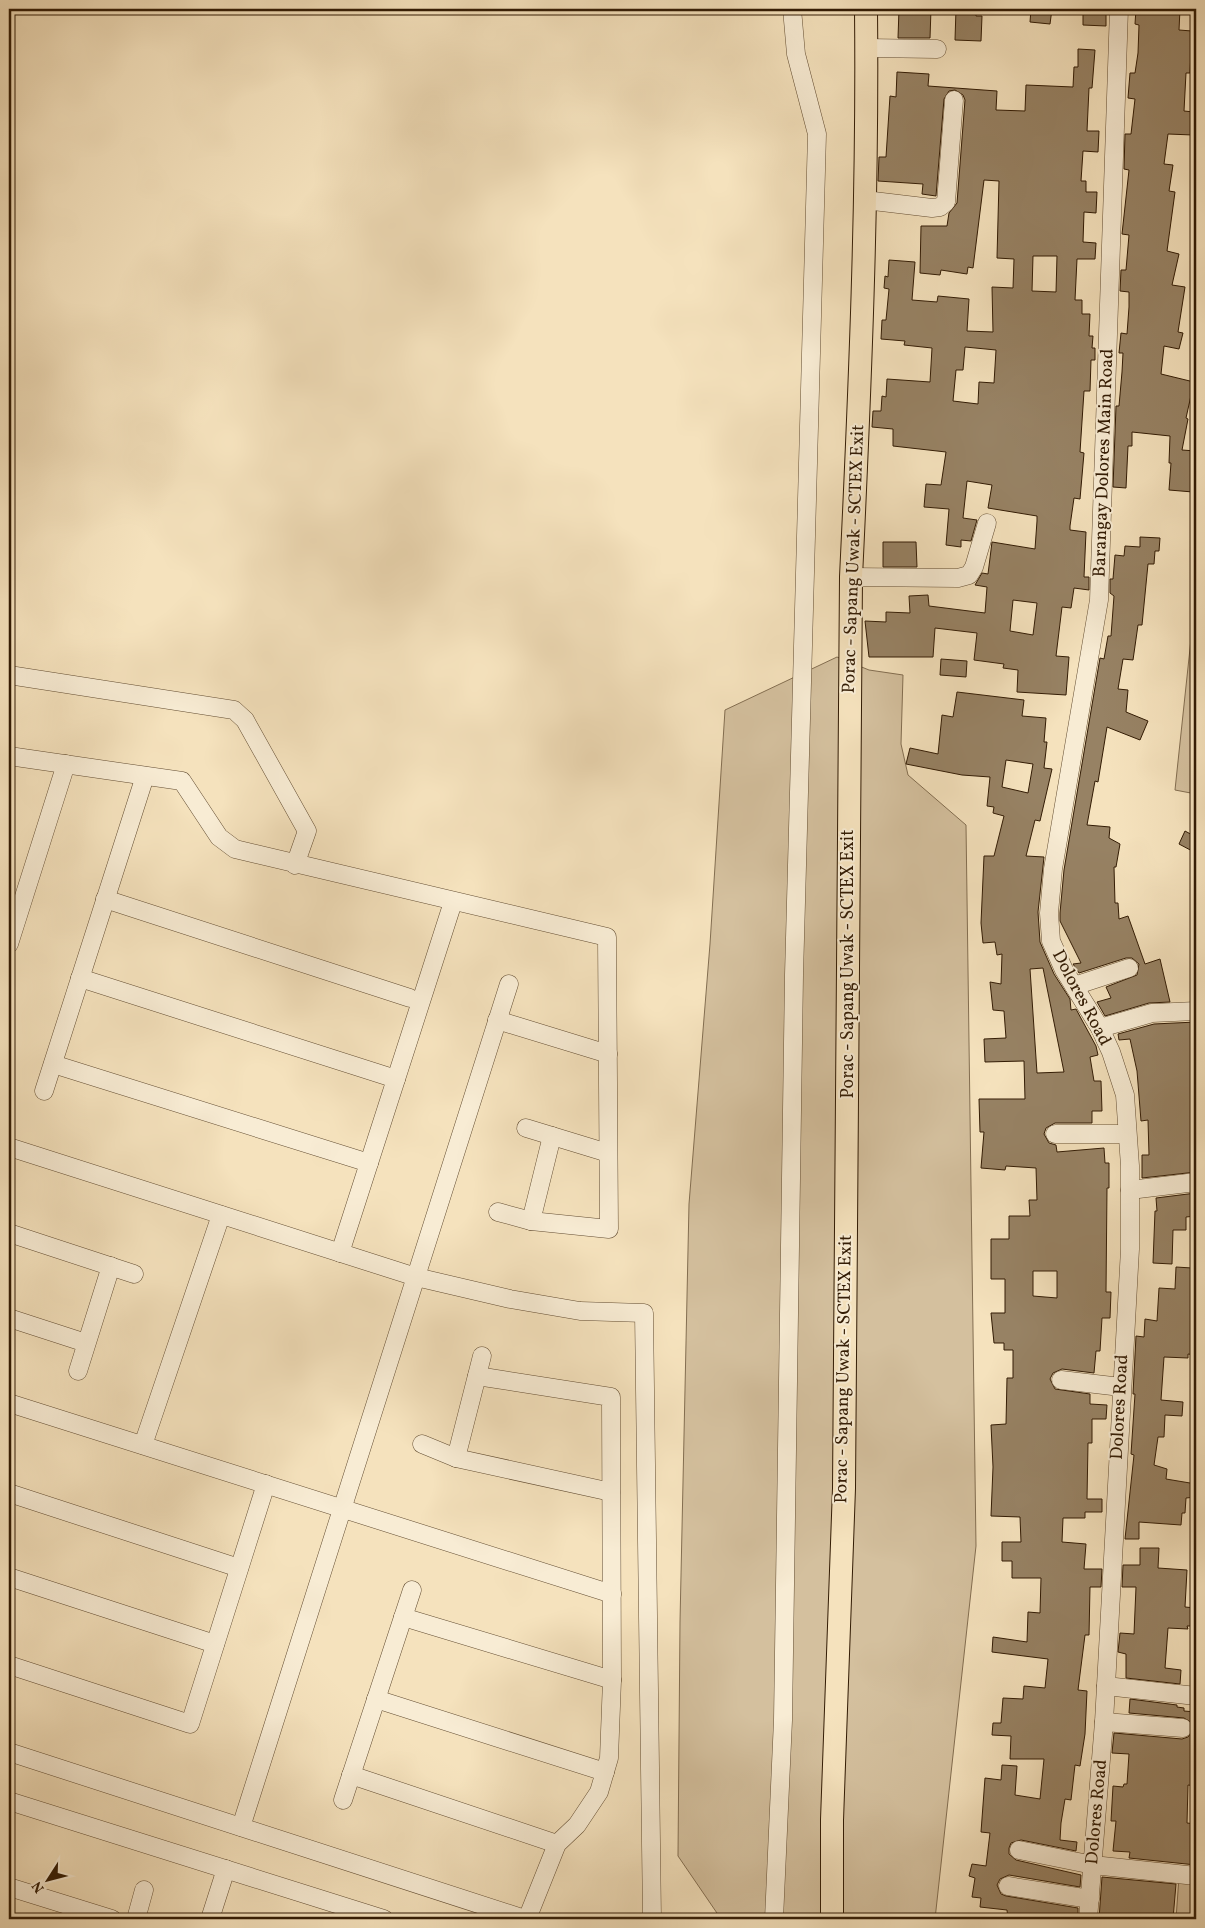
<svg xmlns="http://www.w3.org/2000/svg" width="1205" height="1928" font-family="Vollkorn,serif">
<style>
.green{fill:#d4c09e;stroke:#836e51}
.building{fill:#978264;stroke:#321b04;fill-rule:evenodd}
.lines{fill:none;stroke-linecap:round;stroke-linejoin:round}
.minor-casing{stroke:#634d32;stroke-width:19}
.major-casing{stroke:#321b04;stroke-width:24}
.minor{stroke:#f8ecd4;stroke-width:18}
.major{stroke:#f5e2bd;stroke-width:22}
.labels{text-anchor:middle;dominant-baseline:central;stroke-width:4;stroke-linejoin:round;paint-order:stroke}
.street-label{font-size:18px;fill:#321b04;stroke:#f8ecd4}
</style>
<rect width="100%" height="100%" fill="#f5e2bd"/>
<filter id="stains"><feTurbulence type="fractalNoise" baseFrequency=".004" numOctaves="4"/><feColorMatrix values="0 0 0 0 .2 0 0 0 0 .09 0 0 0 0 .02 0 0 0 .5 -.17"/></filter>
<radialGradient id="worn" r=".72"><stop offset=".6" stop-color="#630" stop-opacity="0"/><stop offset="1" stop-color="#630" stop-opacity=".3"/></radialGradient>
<g class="green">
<path d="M1196,592V794L1175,790Z"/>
<path d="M837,657L869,670L903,675L901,744L908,775L966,825L976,1546L935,1919H719V1916L678,1856L680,1622L689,1204L710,944L725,710Z"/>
<path d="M1179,1877L1196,1880V1919H1176Z"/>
</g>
<g class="building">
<path d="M899,9H931L930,38H898Z"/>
<path d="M956,9H976V16H982L981,41L955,40Z"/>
<path d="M1031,9H1052L1050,24L1030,22Z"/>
<path d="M1083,9H1106V26L1083,25Z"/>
<path d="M1136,9H1180L1179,30L1192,31L1190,73H1186L1184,111L1194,112L1193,135L1168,134L1164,164L1173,165L1169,191L1175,192L1167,251L1179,254L1172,285L1185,287L1178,332L1183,333L1179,349L1164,346L1161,374L1194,382L1186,418L1188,419L1182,450L1196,451L1193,492L1169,490L1171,463H1169L1170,436L1132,432V446H1128L1126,488L1113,487L1116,406H1119L1122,372L1123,353H1119L1121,333L1127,334L1129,307V292L1120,291L1121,270H1126L1129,235L1122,234L1129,170L1124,169L1125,134H1131L1135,99L1128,98L1130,73H1135L1138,53L1139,25L1135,24Z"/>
<path d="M1078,49L1095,50L1092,88H1089L1087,131H1099L1098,152L1083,151L1081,181H1086V192H1097L1096,213L1084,212L1083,242L1096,243L1095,259H1077L1075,300H1082V314H1090L1089,336H1093L1092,348H1095V360H1091L1090,391H1084L1080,452L1084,453L1080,499L1074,498L1070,526V530L1086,532L1084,577H1089V590L1074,588L1071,608L1062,607L1056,656L1069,657L1066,695L1017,692L1018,670L1003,668L1004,664L974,660L977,633L935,628L933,657H869L865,621L886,622V612L910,613L909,596L928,595L929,606L985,613L987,587L975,585L982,573L988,574L992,542L1035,549L1037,521V516L988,508L992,485L967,481L963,518L977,520L971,541L961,540V547L946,545L949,509L924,507L926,484L941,485L946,452L893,446V429L872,427L873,411H881L882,396L886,397L887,379L930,382L932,348L904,345L905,341L881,339L882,320H886L889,289L884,288L885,276L888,277L889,260L915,262L912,300L937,302L938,296L969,299L967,331L993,332L992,287L1013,288L1014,259L997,258L999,181L984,180L973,268L968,267L967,274L941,270L940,275L920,273L921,226H947L949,213L957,203L965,100L963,95L955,90L949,91L944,99L936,196L922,194L923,184L878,181L879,157H886L890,96L896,97L897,72L929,74L928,86L997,91L996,110L1025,111L1026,85L1073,87L1074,67H1078ZM1033,256H1057L1056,292L1032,291ZM965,347L996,350L994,383L979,382L978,404L953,401L956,370H963ZM1013,600L1037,603L1033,635L1010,631Z"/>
<path d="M1140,537L1160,538L1159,551H1155L1154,564H1148L1142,625H1138L1133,660L1123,659L1118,689L1128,690L1126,712L1148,721L1140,740L1107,727L1098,782L1095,781L1087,825L1110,827L1109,838L1120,844L1116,867H1114L1115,903H1118L1119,919L1128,916L1145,964L1160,959L1170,1002L1149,1003L1105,1016L1097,1002L1111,998L1106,987L1137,975L1139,964L1132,958H1126L1079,973L1073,964L1081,963L1060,921V913L1064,870L1100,658L1104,659L1108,636H1111L1114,596L1110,593V579H1113L1115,555L1124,556L1125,546L1140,547Z"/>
<path d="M883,542H916L917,567H883Z"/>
<path d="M941,659L967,661L966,677L940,675Z"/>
<path d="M957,692L1024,700L1022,716L1046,718L1044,742H1047L1044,768L1052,769L1040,821L1035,820L1026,856L1044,857L1038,912L1040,942L1054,974L1070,999L1071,1010L1076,1009L1096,1046L1098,1055L1090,1057L1094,1081H1101L1102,1111H1092V1123H1055L1046,1128L1044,1134L1049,1143L1056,1145L1057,1152L1104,1148L1105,1163H1109V1188H1107L1106,1292H1111L1110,1318H1102L1100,1351H1096L1094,1373L1062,1369L1053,1373L1050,1379L1055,1389L1090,1394V1404L1107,1405L1106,1419H1092V1443H1088L1087,1499H1102V1512H1085V1518H1063L1062,1542L1086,1544L1084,1569H1102L1101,1587H1090L1089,1635H1085L1078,1690L1087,1691L1085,1734L1080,1766L1075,1765L1071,1800L1065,1799L1061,1823L1060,1840L1077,1842L1076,1851L1021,1840L1011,1843L1009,1848V1854L1016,1860L1081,1875L1080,1887L1009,1875L1000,1879L997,1885L1001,1894L1006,1896L1078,1908V1919H1008L1007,1910L980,1907L981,1898L972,1897L975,1878L969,1876L972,1864L986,1866L990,1833L981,1832L985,1778L1001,1780L1002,1765L1017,1766L1015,1795L1040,1799L1044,1759H1010L1011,1736L992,1735L993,1723H1001L1003,1698L1023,1699L1024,1686L1045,1688L1048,1659L992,1652L993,1637L1027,1642L1028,1612L1040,1613L1041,1578H1012V1561H1002V1542H1021L1020,1517L991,1516L993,1467L991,1425L1006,1424L1007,1378H1013V1350H1004V1343H994L991,1313H1005V1279H991V1239H1009V1216H1030L1029,1200H1037L1036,1168L1006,1166L1005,1170L981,1168L984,1132H980L979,1099H1025L1024,1061L985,1062L984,1039L1006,1038L1004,1011L993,1010L990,982L1001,984L1002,954L997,955L995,942L983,943L981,923L984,856H994L1004,816L993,813L994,807L987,806L990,777L962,775L906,764L910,748L938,754L942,715L953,717ZM1006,760L1033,764L1028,793L1002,787ZM1043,968L1064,1072L1037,1073L1030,969ZM1033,1271H1057V1298L1033,1296Z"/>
<path d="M1185,831L1196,837V853L1179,844Z"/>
<path d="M1196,1022V1172L1142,1178V1155H1149L1148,1120L1141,1121L1137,1071L1130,1039L1119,1040L1118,1034L1154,1024Z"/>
<path d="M1196,1193V1216L1186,1217V1230H1173L1172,1264L1153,1263L1155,1211H1157L1156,1198Z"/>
<path d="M1176,1267L1192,1268L1191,1290L1196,1291V1355L1188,1354V1358L1164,1357L1161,1400L1183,1402L1182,1416L1165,1415L1164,1437H1158L1154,1465L1167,1469L1166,1479L1196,1484V1497L1186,1498L1185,1513H1182L1181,1525L1139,1522V1539H1125L1134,1455L1131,1454L1135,1394H1133L1136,1336L1144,1337L1145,1319L1157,1321L1159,1288L1175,1289Z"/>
<path d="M1140,1548H1159L1158,1568L1187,1570L1185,1607L1196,1608V1626H1187L1188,1629L1168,1628L1165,1668L1181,1670L1180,1684L1126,1678V1654L1118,1652L1120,1633L1134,1634L1136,1587H1122L1123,1565H1140Z"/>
<path d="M1130,1699L1177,1705V1707L1184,1708V1711L1196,1712V1786L1188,1785L1187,1823L1196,1824V1865L1129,1858L1130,1852L1113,1851L1116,1821H1111L1113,1786L1123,1787L1124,1784H1127L1129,1754L1112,1753L1114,1733L1182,1739L1188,1737L1194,1729L1192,1723L1184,1718L1129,1713Z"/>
<path d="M1102,1877L1176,1884L1173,1919H1099Z"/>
</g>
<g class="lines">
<defs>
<g id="minor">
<path d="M867,48L937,49"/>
<path d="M865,200L932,208L940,207L946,202L954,100"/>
<path d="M851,577L958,578L969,575L974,567L987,523"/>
<path d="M9,675L234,710L245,720L307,831L295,865"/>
<path d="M9,756L182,781L219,837L235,849L607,937L609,1229L531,1221L498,1212"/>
<path d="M105,899L410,998"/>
<path d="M9,944L66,764"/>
<path d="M80,978L396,1079"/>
<path d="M1074,986L1129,968"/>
<path d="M497,1020L608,1054"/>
<path d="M1100,1028L1152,1013L1196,1011"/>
<path d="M53,1064L369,1163"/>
<path d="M44,1091L145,776"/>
<path d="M526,1128L608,1153"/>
<path d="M1055,1134H1127"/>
<path d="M9,1147L416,1277L510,1299L580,1311L644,1313L652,1919"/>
<path d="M1130,1190L1196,1182"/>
<path d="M531,1221L552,1136"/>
<path d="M9,1233L134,1274"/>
<path d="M340,1253L453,902"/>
<path d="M9,1318L86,1343"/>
<path d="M78,1371L111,1266"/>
<path d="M477,1376L611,1397L612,1680L609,1758L599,1792L577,1825L557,1844L527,1919"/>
<path d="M1061,1380L1121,1387"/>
<path d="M9,1403L612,1594"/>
<path d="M422,1444L456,1458L611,1492"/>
<path d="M143,1445L221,1215"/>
<path d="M456,1458L482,1356"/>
<path d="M9,1493L239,1568"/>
<path d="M9,1577L215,1644"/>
<path d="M403,1617L612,1680"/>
<path d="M9,1665L190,1724L266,1484"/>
<path d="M1106,1686L1196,1696"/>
<path d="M376,1699L605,1772"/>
<path d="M1104,1722L1183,1728"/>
<path d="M9,1752L525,1919"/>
<path d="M351,1775L557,1844"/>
<path d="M343,1800L412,1590"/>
<path d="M9,1801L384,1919"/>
<path d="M241,1827L509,984"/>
<path d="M1019,1850L1093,1865L1196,1876"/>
<path d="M1008,1886L1090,1899"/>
<path d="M9,1887L112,1919"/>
<path d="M136,1919L144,1890"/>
<path d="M210,1919L226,1869"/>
<path d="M774,1919L783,1720L794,975L817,134L796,54L792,9"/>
<path d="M1088,1919L1104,1722L1130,1249V1166L1125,1095L1111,1052L1100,1028L1064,970L1051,941L1049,913L1053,869L1099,600L1119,9"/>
</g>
<path id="major" d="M832,1919V1820L844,1488L851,577C860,388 868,198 866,9"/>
</defs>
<use href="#minor" class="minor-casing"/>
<use href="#major" class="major-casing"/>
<use href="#minor" class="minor"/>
<use href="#major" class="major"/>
</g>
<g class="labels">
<g class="street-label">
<text transform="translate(1104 463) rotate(-88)">Barangay Dolores Main Road</text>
<text transform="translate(854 559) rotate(-88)">Porac - Sapang Uwak - SCTEX Exit</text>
<text transform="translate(848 964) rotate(-90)">Porac - Sapang Uwak - SCTEX Exit</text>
<text transform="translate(1081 998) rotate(62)">Dolores Road</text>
<text transform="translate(844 1369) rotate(-89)">Porac - Sapang Uwak - SCTEX Exit</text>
<text transform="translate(1120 1407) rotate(-87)">Dolores Road</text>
<text transform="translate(1097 1812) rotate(-85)">Dolores Road</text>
</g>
</g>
<rect width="1205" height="1928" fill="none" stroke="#f5e2bd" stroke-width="30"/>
<rect x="10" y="10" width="1185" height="1908" fill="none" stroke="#321b04" stroke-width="2.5"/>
<rect x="15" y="15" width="1175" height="1898" fill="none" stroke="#321b04"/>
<g transform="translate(48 1880) rotate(234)" stroke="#f8ecd4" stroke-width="4" paint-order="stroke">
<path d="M0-4L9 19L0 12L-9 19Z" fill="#321b04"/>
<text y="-8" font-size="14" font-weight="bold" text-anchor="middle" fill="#321b04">N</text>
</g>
<rect width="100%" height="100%" filter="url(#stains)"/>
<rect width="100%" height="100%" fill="url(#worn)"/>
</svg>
